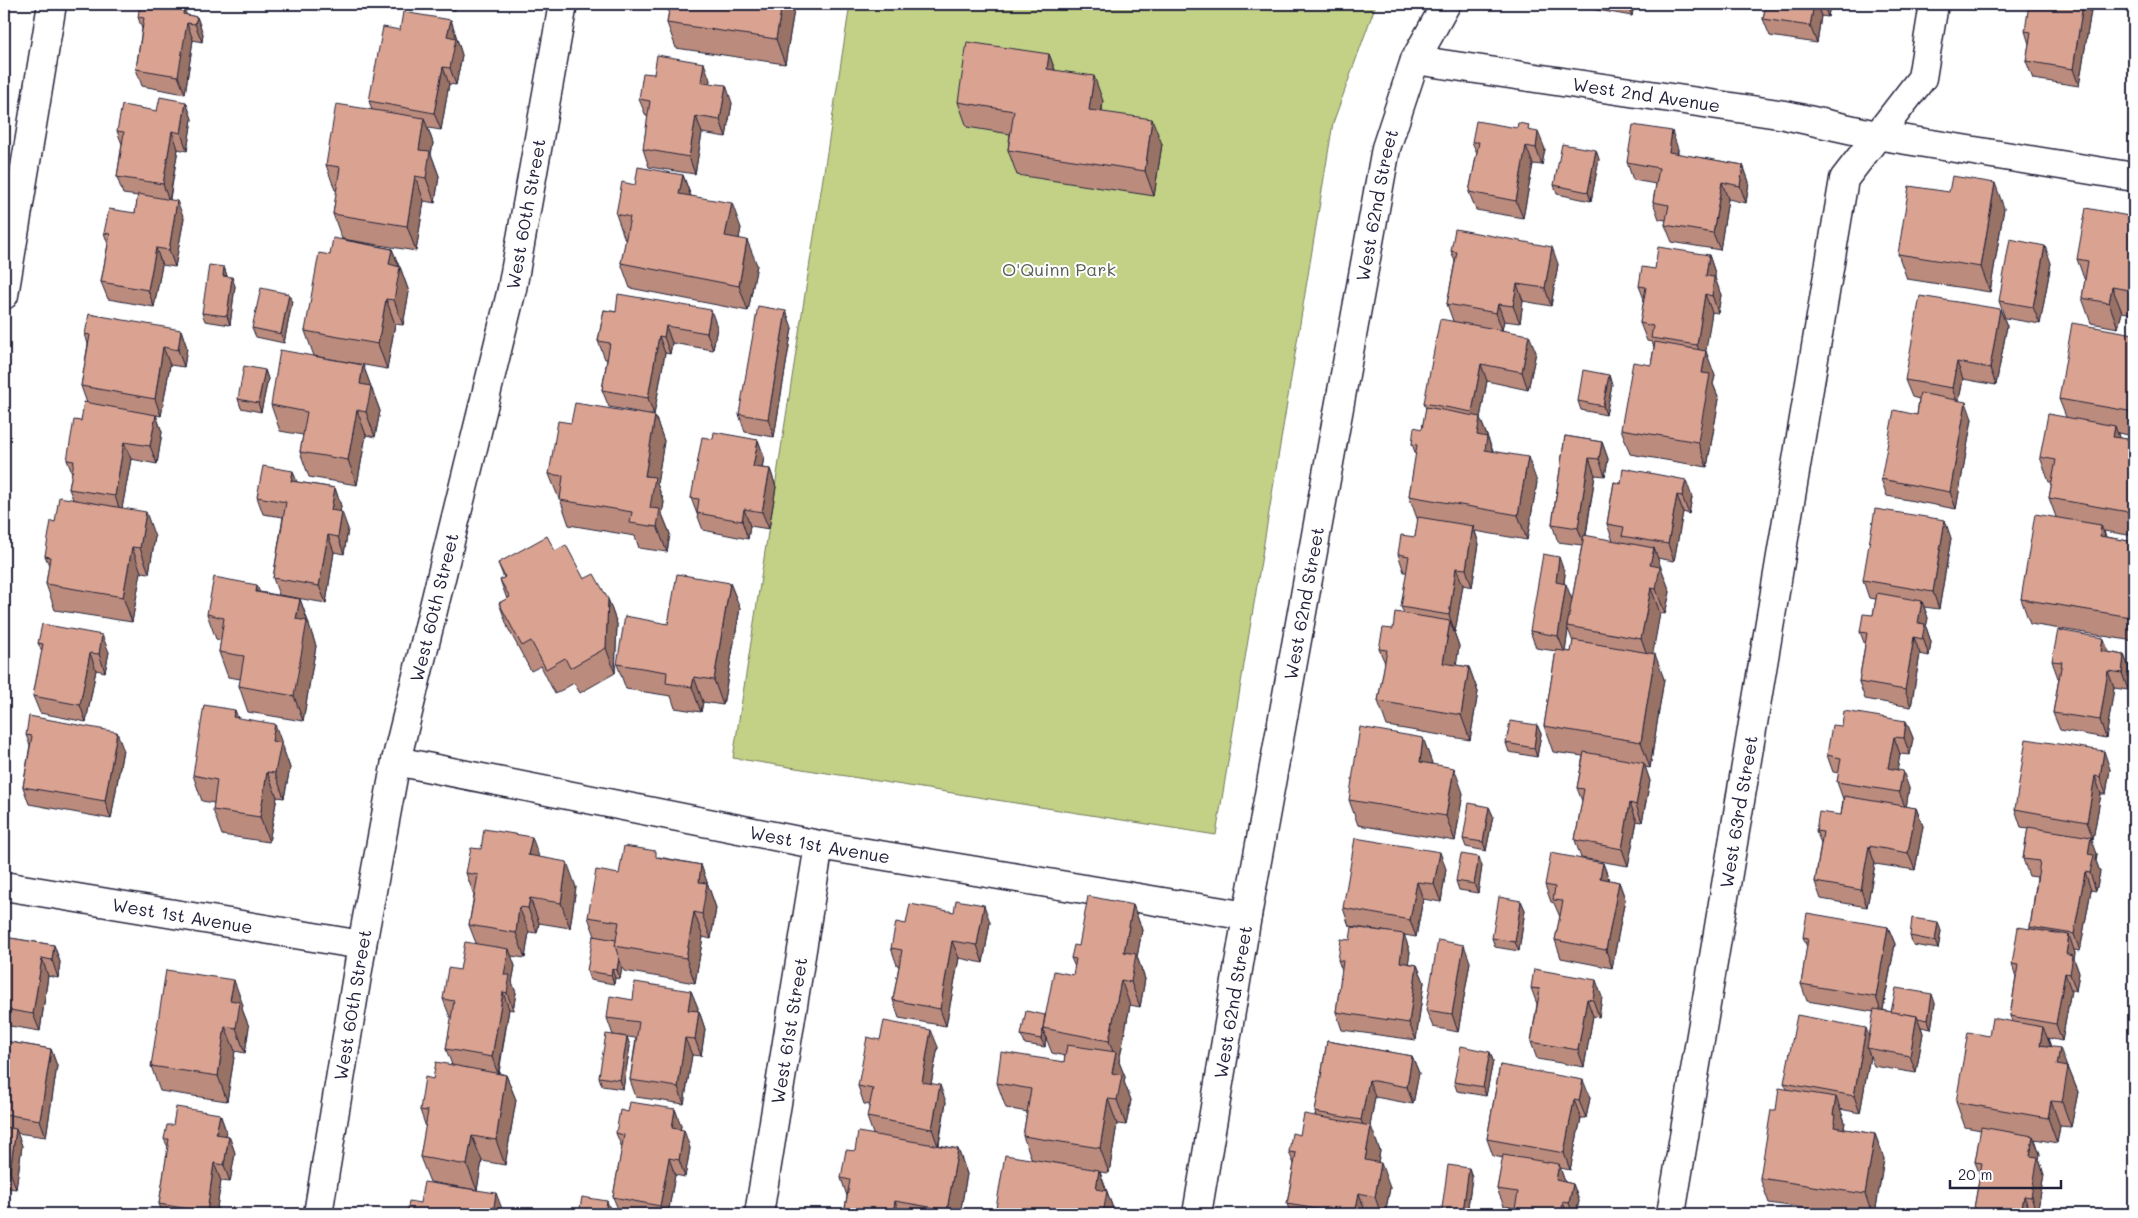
<svg xmlns="http://www.w3.org/2000/svg" width="2138" height="1218" font-family="Mali,sans-serif">
<style>
.green{fill:#c2d186;stroke:#727a60}
.lines{fill:none;stroke-linecap:round;stroke-linejoin:round}
.minor-casing{stroke:#22223b;stroke-width:31}
.minor{stroke:#fff;stroke-width:28}
.wall{fill:#bb8c7d;stroke:#22223b;fill-rule:evenodd}
.shaded-wall{fill:#997266;stroke:#22223b}
.building{fill:#daa391;stroke:#22223b}
.labels{text-anchor:middle;dominant-baseline:central;stroke-width:4;stroke-linejoin:round;paint-order:stroke}
.street-label{font-size:18px;fill:#22223b;stroke:#fff}
.park-label{font-size:18px;fill:#5a5f55;stroke:#fff}
</style>
<rect width="100%" height="100%" fill="#fff"/>
<filter id="ink" filterUnits="userSpaceOnUse"><feTurbulence type="fractalNoise" baseFrequency=".02" numOctaves="2"/><feDisplacementMap in="SourceGraphic" scale="10" xChannelSelector="R" yChannelSelector="G"/><feConvolveMatrix kernelMatrix="1 2 1 2 8 2 1 2 1" color-interpolation-filters="sRGB"/></filter>
<g filter="url(#ink)">
<path class="green" d="M850,4H1376L1333,123L1216,835L733,758Z"/>
<g class="lines">
<defs>
<g id="minor">
<path id="s1" d="M1415,60L1785,115L1876,135L2134,177"/>
<path d="M4,295L52,4"/>
<path id="s2" d="M396,761L819,845L1247,916"/>
<path id="s3" d="M4,886L362,945"/>
<path id="s4" d="M318,1214L362,945L396,761L512,289L563,4"/>
<path id="s5" d="M759,1214L819,845"/>
<path id="s6" d="M1197,1214L1247,916L1386,148L1415,60L1446,4"/>
<path id="s7" d="M1671,1214L1844,179L1922,78L1934,4"/>
</g>
</defs>
<use href="#minor" class="minor-casing"/>
<use href="#minor" class="minor"/>
</g>
<g class="wall">
<path d="M180,4L186,15L197,17L203,34L202,42L193,40L185,94L142,86L136,69L142,29L138,17Z"/>
<path d="M412,4H456L455,10Z"/>
<path d="M670,4H795L785,64L676,48L667,23Z"/>
<path d="M1584,4H1634L1632,16L1586,8Z"/>
<path d="M1766,4H1830L1828,17L1821,16L1817,43L1770,36L1763,19Z"/>
<path d="M2092,4L2079,86L2033,79L2026,61L2029,44L2025,31Z"/>
<path d="M451,20L462,55L456,85L449,84L441,130L428,128L433,143L431,154L439,176L435,203L424,201L416,251L342,239L392,249L399,266L400,267L409,292L403,325L395,324L387,369L314,356L305,331L330,255L342,239L333,214L337,190H335L326,165L372,110L369,101L400,30Z"/>
<path d="M1049,54L1055,70L1103,101L1102,112L1162,144L1154,196L1017,175L1008,150L1010,134L967,127L958,102Z"/>
<path d="M710,80L709,83L732,103L726,137L702,133L695,174L649,167L643,149L648,117L646,116L639,99Z"/>
<path d="M186,102L192,119L187,151L178,149L170,199L184,218L175,267L162,265L154,307L108,299L101,282L108,244L104,233L135,213L138,196L123,194L117,177L122,144L117,131L157,111Z"/>
<path d="M1531,131L1545,149L1542,165L1533,164L1523,218L1476,210L1469,192L1477,153L1472,142Z"/>
<path d="M1678,149V154L1743,165L1749,182L1746,203L1728,199L1720,250L1672,242L1665,225L1666,220L1659,219L1653,202L1656,184L1633,180L1627,162Z"/>
<path d="M1599,159L1591,201L1557,194L1554,185Z"/>
<path d="M683,175L691,196L741,228L739,238L757,265L748,311L630,288L621,263L626,240H625L616,214L635,185Z"/>
<path d="M2004,208L1990,292L1907,279L1898,254Z"/>
<path d="M2134,217V314L2122,312L2118,328L2091,323L2082,298L2085,281L2077,259Z"/>
<path d="M1451,251L1558,264L1551,306L1523,301L1520,323L1504,321L1502,330L1536,352L1528,390L1487,381L1480,418L1493,451L1537,482L1527,540L1475,531L1479,544L1472,587L1463,585L1455,632H1454L1459,646L1456,665L1469,667L1478,692L1470,740L1387,726L1378,701L1385,663L1379,649L1404,613L1401,607L1407,572H1404L1398,554L1415,537L1418,521L1409,496L1416,455L1412,444L1422,429L1426,409L1424,403L1453,321L1447,304L1455,261Z"/>
<path d="M1709,255L1715,273V278L1721,295L1718,313L1712,312L1705,351L1715,376L1713,384L1719,399L1707,467L1630,454L1621,429L1651,365L1654,347L1652,342L1647,341L1640,323L1644,299L1639,286L1655,269Z"/>
<path d="M2051,263L2040,324L2005,318L1999,301Z"/>
<path d="M224,267L227,276L235,286L230,325L205,321L202,313Z"/>
<path d="M289,294L292,302L284,343L256,337L252,328Z"/>
<path d="M2000,309L2007,326L1996,385L1963,379L1959,400L1972,419L1956,509L1887,496L1881,479L1917,415L1919,399L1912,397L1905,380Z"/>
<path d="M604,310L717,327L713,350L672,343L670,354L665,353L654,415L609,407L602,390L607,359H605L598,341Z"/>
<path d="M786,311L792,328L774,437L745,432L739,414Z"/>
<path d="M181,330L187,348L184,367L170,365L161,416L156,415L162,432L157,464L131,459L122,508L155,537L149,573L141,572L132,622L55,610L46,584L49,565L45,556L55,522L73,499L69,489L72,473L67,460L87,403L81,386L88,344L85,334Z"/>
<path d="M2134,334V436L2118,433L2119,438L2134,440V536L2104,531L2106,537L2134,542V641L2030,624L2021,599L2056,517L2049,498L2052,482H2049L2040,457L2066,417L2059,399Z"/>
<path d="M363,365L380,411L375,437L366,435L357,485L309,477L300,452L303,435L280,431L271,405Z"/>
<path d="M265,370L268,379L261,412L241,408L238,399Z"/>
<path d="M1612,384L1606,415L1581,410L1578,401Z"/>
<path d="M655,416L664,441L657,484L664,502L662,514L670,534L667,552L639,548L635,536L569,525L560,499H559L549,474L571,423Z"/>
<path d="M1565,436L1602,442L1608,459L1605,476L1595,475L1586,536L1613,541L1607,524L1614,482L1692,497L1689,514L1683,512L1674,561L1657,558L1670,592L1665,614L1660,613L1652,654L1664,679L1650,768L1645,767L1650,781L1642,822L1637,821L1628,866L1581,858L1575,840L1582,801L1577,788L1583,756L1553,752L1544,726L1556,651L1536,648L1530,631L1565,574L1564,584L1572,600L1582,545L1558,542L1552,524ZM1568,629L1573,642L1571,652H1565Z"/>
<path d="M713,439L758,440L764,457L762,468L770,469L776,487L769,529L750,526L748,539L703,530L691,498Z"/>
<path d="M297,482L335,488L341,506L340,512L348,529L344,554L334,552L326,603L279,595L273,578L283,517L263,514L257,497Z"/>
<path d="M1951,538L1939,609L1924,607L1928,618L1926,627L1931,642L1929,656L1920,654L1911,707L1865,699L1859,682L1865,645L1860,632L1873,615L1876,599L1869,598L1863,580Z"/>
<path d="M555,551L584,579L608,599L617,624L615,673L580,693L574,683L555,694L541,666L531,671L508,628L499,603L507,599L500,580L504,578L498,563Z"/>
<path d="M730,583L740,608L723,705L703,702L701,712L675,708L671,696L626,689L617,664L668,624Z"/>
<path d="M260,592L300,599L309,624V626L316,646L303,721L248,712L239,686L241,679L228,677L219,652L221,640L216,639L207,614Z"/>
<path d="M2103,638L2109,652L2124,655L2131,672L2128,690L2114,688L2106,738L2060,730L2053,713L2059,678H2058L2052,661Z"/>
<path d="M38,643L109,652L105,672L96,670L86,722L40,713L33,696L42,652Z"/>
<path d="M235,710L237,718L284,749V751L290,768L284,798L277,797L269,842L222,835L213,810L214,803L202,801L193,775Z"/>
<path d="M1906,721L1913,738L1910,755L1900,754L1897,770L1909,788L1906,807L1916,808L1923,826L1915,870L1875,864L1867,907L1821,899L1815,882L1821,843L1816,831L1841,815L1843,799L1837,782L1839,773L1833,772L1827,755L1842,726Z"/>
<path d="M1537,725L1541,734L1537,757L1509,752L1506,743Z"/>
<path d="M26,735L123,749L111,819L29,804L23,787L30,745Z"/>
<path d="M1423,738L1432,764L1463,793L1455,841L1358,825L1349,800Z"/>
<path d="M2110,769L2106,794H2101L2093,839H2091L2097,854L2096,861L2100,872L2096,891L2091,890L2080,951L2074,950L2075,953L2074,959L2079,973L2076,991L2071,990L2062,1041L2048,1038L2051,1047L2067,1066L2068,1067L2078,1092L2071,1127L2060,1126L2057,1143L2035,1139L2040,1154L2039,1159L2044,1175L2037,1214L2031,1213L2030,1214H1973L1980,1175L1975,1162L1981,1130L1965,1127L1956,1102L1989,1036L2012,1021L2010,1016L2016,977L2012,964L2030,929V927L2037,877L2029,876L2023,859L2028,828L2021,827L2015,809Z"/>
<path d="M1489,807L1493,816L1486,851L1466,847L1463,839Z"/>
<path d="M539,857L576,887L570,928L539,923L537,933L529,932L525,958L511,956L515,966L512,982L516,993L513,1010L509,1009L499,1073L506,1075L516,1100L505,1165L482,1161L477,1190L430,1182L420,1157L426,1127L420,1110L433,1079L452,1065L446,1049L452,1017H450L443,999L476,943L469,925L474,895L466,873Z"/>
<path d="M659,857L701,865L716,908L711,939L703,937L695,983L624,971L622,967L620,979L615,978L614,984L590,980L587,971L595,936L588,917L619,874Z"/>
<path d="M1603,863L1609,880L1619,882L1625,899L1612,968L1561,958L1555,940L1560,917L1554,903L1551,902L1545,885Z"/>
<path d="M1482,866L1478,893L1459,890L1456,881Z"/>
<path d="M1446,869L1441,902L1423,899L1416,937L1404,935L1410,952L1408,963L1417,965L1424,982L1416,1040L1342,1030L1336,1012L1342,971L1338,960L1389,932L1349,926L1343,908Z"/>
<path d="M1521,901L1525,910L1519,951L1495,947L1492,938Z"/>
<path d="M1133,905L1142,930L1137,957L1145,979L1140,1007L1130,1005L1119,1062L1125,1077L1124,1082L1131,1100L1126,1125L1117,1124L1109,1173L1100,1172L1115,1214H995L1032,1160L1023,1136L1027,1112L1006,1108L997,1083L1064,1062L1065,1056L1052,1053L1046,1038L1045,1047L1025,1044L1021,1035L1045,1015L1073,975L1075,967L1071,958L1079,946Z"/>
<path d="M990,922L983,963L959,958L946,1026L899,1018L893,1000L899,966L897,965L891,948Z"/>
<path d="M1888,927L1895,944L1883,1010L1891,1012L1935,1003L1931,1029L1921,1027L1923,1033L1916,1073L1874,1066L1870,1056L1860,1113L1840,1109L1845,1122L1844,1129L1875,1134L1884,1159L1875,1214H1844L1769,1203L1760,1178L1776,1110L1787,1089L1784,1083L1869,1037L1874,1012L1807,1001L1801,984L1807,947L1803,937Z"/>
<path d="M1941,931L1938,949L1913,945L1910,936Z"/>
<path d="M4,937L54,945L60,962L58,978L48,976L40,1031L4,1025Z"/>
<path d="M1470,962L1458,1032L1433,1027L1426,1010Z"/>
<path d="M1531,988L1602,997L1599,1017L1593,1016L1584,1067L1537,1059L1531,1042L1537,1004Z"/>
<path d="M691,991L698,1008L697,1011H699L705,1029L701,1056L692,1055L684,1104L636,1097L630,1080L636,1038L613,1035L607,1018L633,1000Z"/>
<path d="M243,1005L242,1009L249,1027L245,1053L235,1051L227,1101L160,1091L151,1066Z"/>
<path d="M627,1037L630,1046L623,1089L602,1086L599,1077Z"/>
<path d="M880,1040L938,1047L931,1084L946,1102L939,1145L958,1149L967,1174L960,1214H844L847,1196L841,1178L855,1151L873,1134L867,1117L870,1105L864,1104L858,1086Z"/>
<path d="M4,1041L51,1049L57,1066L46,1137L17,1133L22,1146L16,1189L8,1188L4,1214Z"/>
<path d="M1327,1041L1412,1056L1419,1073L1413,1104L1375,1097L1370,1126L1380,1151L1378,1162L1390,1188L1385,1214H1291L1287,1204L1294,1164L1289,1152L1300,1135L1316,1116L1315,1112Z"/>
<path d="M1490,1052L1493,1061L1486,1096L1457,1091L1454,1082Z"/>
<path d="M1500,1065L1590,1098L1586,1118H1581L1570,1170L1560,1168L1565,1182L1573,1184L1579,1201L1576,1214H1514L1515,1208L1504,1206L1497,1189L1503,1158L1493,1156L1487,1139Z"/>
<path d="M675,1109L681,1126L680,1130L690,1148L685,1177L675,1175L668,1214H620L613,1197L622,1148L616,1133L628,1112Z"/>
<path d="M220,1114L226,1131L225,1135L229,1136L235,1153L230,1182L221,1181L216,1214H163L159,1204L168,1147L164,1139L173,1125Z"/>
<path d="M1469,1168L1472,1177L1467,1214H1444L1442,1208Z"/>
</g>
<g class="shaded-wall">
<path d="M175,4H180L183,10L174,6Z"/>
<path d="M452,4H456L455,10Z"/>
<path d="M782,4H795L785,64L776,39Z"/>
<path d="M1627,4H1634L1632,16Z"/>
<path d="M1814,4H1817L1821,16L1817,43L1810,26Z"/>
<path d="M1823,4H1830L1828,17Z"/>
<path d="M2083,4H2092L2079,86L2073,69Z"/>
<path d="M184,7L189,23H187L193,40L185,94L178,76Z"/>
<path d="M197,17L203,34L202,42L195,24Z"/>
<path d="M451,20L462,55L456,85L450,68L447,36Z"/>
<path d="M1049,54L1058,79L1047,69Z"/>
<path d="M704,63L710,80L707,99L701,82Z"/>
<path d="M443,67L449,84L441,130L434,113Z"/>
<path d="M1094,76L1103,101L1098,135L1089,110Z"/>
<path d="M726,85L732,103L726,137L720,120Z"/>
<path d="M186,102L192,119L187,151L181,133Z"/>
<path d="M696,116L702,133L695,174L689,157Z"/>
<path d="M424,118L433,143L431,154L439,176L435,203L426,178L419,150Z"/>
<path d="M1152,119L1162,144L1154,196L1145,171Z"/>
<path d="M172,131L178,149L169,202L163,184Z"/>
<path d="M1672,131L1678,149L1675,170L1669,152Z"/>
<path d="M1538,132L1545,149L1542,165L1536,148Z"/>
<path d="M1526,146L1533,164L1523,218L1516,201Z"/>
<path d="M1596,150L1599,159L1591,201L1588,192Z"/>
<path d="M1743,165L1749,182L1746,203L1740,186Z"/>
<path d="M683,175L692,200L679,194Z"/>
<path d="M415,176L424,201L416,251L407,226Z"/>
<path d="M1722,182L1728,199L1720,250L1713,233Z"/>
<path d="M1995,183L2004,208L1990,292L1981,267Z"/>
<path d="M177,201L184,218L175,267L169,250Z"/>
<path d="M732,203L741,228L735,261L725,236Z"/>
<path d="M747,240L757,265L748,311L739,286Z"/>
<path d="M2045,246L2051,263L2040,324L2033,307Z"/>
<path d="M1552,247L1558,264L1551,306L1545,288Z"/>
<path d="M156,248L162,265L154,307L148,290Z"/>
<path d="M392,249L400,269V267L409,292L403,325L394,300L389,264Z"/>
<path d="M1709,255L1715,273V278L1721,295L1718,313L1706,276Z"/>
<path d="M224,267L227,276H223Z"/>
<path d="M232,277L235,286L230,325L227,316Z"/>
<path d="M1517,284L1523,301L1520,323L1513,306Z"/>
<path d="M2112,287L2122,312L2118,328L2109,303Z"/>
<path d="M289,294L292,302L284,343L281,334Z"/>
<path d="M1705,294L1712,312L1704,363L1697,345Z"/>
<path d="M386,299L395,324L387,369L378,344Z"/>
<path d="M1498,304L1504,321L1502,330L1496,313Z"/>
<path d="M2000,309L2007,326L1996,385L1990,368Z"/>
<path d="M711,310L717,327L713,350L707,333Z"/>
<path d="M786,311L792,328L774,437L768,419Z"/>
<path d="M666,326L672,343L670,354L664,337Z"/>
<path d="M181,330L187,348L184,367L178,350Z"/>
<path d="M1529,335L1536,352L1528,390L1522,372Z"/>
<path d="M659,336L665,353L654,415L648,398Z"/>
<path d="M163,347L170,365L161,416L155,399Z"/>
<path d="M1706,351L1715,376L1713,384L1719,399L1707,467L1698,442L1702,373Z"/>
<path d="M1957,362L1963,379L1958,405L1952,388Z"/>
<path d="M1481,364L1487,381L1480,418L1497,462L1495,475L1477,435L1478,427L1472,412Z"/>
<path d="M363,365L380,411L375,437L366,412L360,384Z"/>
<path d="M265,370L268,379L261,412L258,403Z"/>
<path d="M1609,375L1612,384L1606,415L1603,406Z"/>
<path d="M1966,402L1972,419L1956,509L1950,492Z"/>
<path d="M357,410L366,435L357,485L348,460Z"/>
<path d="M156,415L162,432L157,464L150,446Z"/>
<path d="M655,416L664,441L657,484L664,502L662,514L670,534L667,552L650,508L645,476Z"/>
<path d="M2115,426L2124,451L2113,437Z"/>
<path d="M758,440L764,457L759,484L753,467Z"/>
<path d="M124,442L131,459L121,514L115,496Z"/>
<path d="M1602,442L1608,459L1605,476L1599,459Z"/>
<path d="M1528,457L1537,482L1527,540L1518,515Z"/>
<path d="M1589,458L1595,475L1584,546L1578,528Z"/>
<path d="M770,469L776,487L769,529L762,512Z"/>
<path d="M293,471L299,488L291,481Z"/>
<path d="M1686,480L1692,497L1689,514L1682,496Z"/>
<path d="M335,488L341,506L338,527L331,510Z"/>
<path d="M1677,495L1683,512L1674,561L1668,544Z"/>
<path d="M744,509L750,526L748,539L742,521Z"/>
<path d="M146,512L155,537L149,573L140,548Z"/>
<path d="M342,512L348,529L344,554L338,537Z"/>
<path d="M1945,520L1951,538L1939,609L1933,592Z"/>
<path d="M2101,525L2110,550L2100,536Z"/>
<path d="M1473,526L1479,544L1472,587L1466,569Z"/>
<path d="M328,535L334,552L326,603L319,586Z"/>
<path d="M132,547L141,572L132,622L123,597Z"/>
<path d="M1654,548L1670,592L1665,614L1656,589L1650,565Z"/>
<path d="M1559,557L1565,574L1562,599L1556,582Z"/>
<path d="M1456,568L1463,585L1455,632L1449,615Z"/>
<path d="M730,583L740,608L723,705L714,680Z"/>
<path d="M1566,584L1573,602L1567,626L1568,629L1565,653L1558,636Z"/>
<path d="M257,585L266,610L256,592Z"/>
<path d="M1651,588L1660,613L1651,664L1641,639Z"/>
<path d="M300,599L316,646L303,721L294,696L296,619Z"/>
<path d="M608,599L617,624L615,673L606,648Z"/>
<path d="M2134,600V626L2131,617Z"/>
<path d="M1922,601L1928,618L1926,627L1931,642L1929,656L1918,623Z"/>
<path d="M1450,621L1459,646L1453,688L1443,663Z"/>
<path d="M102,635L109,652L105,672L99,654Z"/>
<path d="M1914,637L1920,654L1911,707L1905,690Z"/>
<path d="M2103,638L2110,655L2101,651Z"/>
<path d="M90,653L96,670L86,722L80,705Z"/>
<path d="M1655,654L1664,679L1650,768L1641,742Z"/>
<path d="M2124,655L2131,672L2128,690L2122,673Z"/>
<path d="M1469,667L1478,692L1470,740L1461,715Z"/>
<path d="M2108,671L2114,688L2106,738L2100,720Z"/>
<path d="M694,677L703,702L701,712L692,687Z"/>
<path d="M235,710L244,735L233,717Z"/>
<path d="M1906,721L1913,738L1910,755L1904,738Z"/>
<path d="M275,724L284,749V751L290,768L284,798L275,773L272,741Z"/>
<path d="M1537,725L1541,734L1537,757L1534,748Z"/>
<path d="M117,732L123,749L111,819L105,801Z"/>
<path d="M1894,737L1900,754L1895,785L1888,768Z"/>
<path d="M1423,738L1432,763L1429,787L1420,762Z"/>
<path d="M2104,751L2110,769L2106,794L2100,777Z"/>
<path d="M1644,763L1650,781L1642,822L1636,805Z"/>
<path d="M1454,768L1463,793L1455,841L1446,816Z"/>
<path d="M1903,771L1909,788L1906,809L1899,792Z"/>
<path d="M267,772L277,797L269,842L260,817Z"/>
<path d="M2095,776L2101,794L2093,839L2087,822Z"/>
<path d="M1630,803L1637,821L1628,866L1622,849Z"/>
<path d="M1489,807L1493,816L1486,851L1483,842Z"/>
<path d="M1916,808L1923,826L1915,870L1908,853Z"/>
<path d="M532,837L541,862L528,855Z"/>
<path d="M2091,837L2097,854L2096,861L2100,872L2096,891L2090,873L2088,854Z"/>
<path d="M1869,846L1875,864L1867,907L1861,890Z"/>
<path d="M1440,852L1446,869L1441,902L1434,884Z"/>
<path d="M1479,857L1482,866L1478,893L1474,884Z"/>
<path d="M567,862L576,887L570,928L561,903Z"/>
<path d="M1603,863L1609,880L1600,878Z"/>
<path d="M701,865L716,908L711,939L702,914L699,882Z"/>
<path d="M2085,872L2091,890L2080,951L2074,934Z"/>
<path d="M1417,882L1423,899L1416,937L1410,920Z"/>
<path d="M1619,882L1625,899L1612,968L1606,950Z"/>
<path d="M530,898L539,923L537,933L528,908Z"/>
<path d="M1521,901L1525,910L1519,951L1515,942Z"/>
<path d="M984,905L990,922L983,963L977,945Z"/>
<path d="M1133,905L1142,930L1137,957L1145,979L1140,1007L1131,982L1124,952Z"/>
<path d="M519,907L529,932L525,958L516,933Z"/>
<path d="M694,912L703,937L695,983L686,958Z"/>
<path d="M1938,922L1941,931L1938,949L1935,941Z"/>
<path d="M1888,927L1895,944L1882,1014L1876,997Z"/>
<path d="M1404,934L1410,952L1406,979L1400,962Z"/>
<path d="M2069,935L2075,953L2074,959L2079,973L2076,991L2070,974L2066,954Z"/>
<path d="M952,941L959,958L946,1026L940,1009Z"/>
<path d="M54,945L60,962L58,978L52,960Z"/>
<path d="M1464,945L1470,962L1458,1032L1452,1014Z"/>
<path d="M509,949L515,966L512,982L516,993L513,1010L507,993L504,975Z"/>
<path d="M42,958L48,976L40,1031L33,1014Z"/>
<path d="M619,958L622,967L620,979L617,970Z"/>
<path d="M1417,965L1424,982L1416,1040L1409,1023Z"/>
<path d="M612,969L615,978L614,984L611,975Z"/>
<path d="M2065,973L2071,990L2062,1041L2056,1024Z"/>
<path d="M234,980L243,1005L242,1009L249,1027L245,1053L236,1028L230,1000Z"/>
<path d="M1121,980L1130,1005L1119,1062L1125,1077L1124,1082L1131,1100L1126,1125L1117,1100L1112,1073L1115,1057L1109,1041Z"/>
<path d="M1596,980L1602,997L1599,1017L1593,1000Z"/>
<path d="M691,991L698,1008L695,1027L688,1010Z"/>
<path d="M503,992L509,1009L498,1074L492,1057Z"/>
<path d="M1932,994L1935,1003L1931,1029L1928,1020Z"/>
<path d="M1587,999L1593,1016L1584,1067L1578,1050Z"/>
<path d="M699,1011L705,1029L701,1056L695,1039Z"/>
<path d="M1917,1016L1923,1033L1916,1073L1910,1056Z"/>
<path d="M225,1026L235,1051L227,1101L218,1076Z"/>
<path d="M2043,1027L2053,1052L2040,1045Z"/>
<path d="M1866,1028L1872,1045L1867,1048L1870,1056L1860,1113L1854,1096Z"/>
<path d="M1043,1029L1046,1038L1045,1047L1041,1039Z"/>
<path d="M931,1030L938,1047L928,1099L922,1082Z"/>
<path d="M627,1037L630,1046L623,1089L620,1080Z"/>
<path d="M685,1038L692,1055L684,1104L678,1087Z"/>
<path d="M2060,1048L2068,1070V1067L2078,1092L2071,1127L2062,1102L2057,1065Z"/>
<path d="M51,1049L57,1066L46,1137L40,1120Z"/>
<path d="M1490,1052L1493,1061L1486,1096L1483,1087Z"/>
<path d="M1412,1056L1419,1073L1413,1104L1407,1087Z"/>
<path d="M506,1075L516,1100L505,1165L496,1140Z"/>
<path d="M1369,1080L1375,1097L1368,1138L1361,1120Z"/>
<path d="M1583,1080L1590,1098L1586,1118L1579,1101Z"/>
<path d="M940,1085L946,1102L938,1146L932,1129Z"/>
<path d="M1836,1097L1845,1122L1843,1134L1834,1127L1833,1115Z"/>
<path d="M1108,1099L1117,1124L1109,1173L1100,1148Z"/>
<path d="M1574,1100L1581,1118L1570,1170L1564,1153Z"/>
<path d="M2051,1101L2060,1126L2057,1143L2048,1118Z"/>
<path d="M675,1109L681,1126L678,1145L672,1128Z"/>
<path d="M220,1114L226,1131L223,1151L216,1134Z"/>
<path d="M1371,1126L1380,1151L1374,1185L1365,1160Z"/>
<path d="M16,1129L22,1146L16,1189L10,1171Z"/>
<path d="M684,1130L690,1148L685,1177L679,1160Z"/>
<path d="M1875,1134L1884,1159L1875,1214H1872L1865,1194Z"/>
<path d="M229,1136L235,1153L230,1182L224,1165Z"/>
<path d="M472,1136L482,1161L477,1190L467,1165Z"/>
<path d="M2033,1136L2040,1154L2039,1159L2044,1175L2037,1214L2031,1197L2030,1156Z"/>
<path d="M958,1149L967,1174L960,1214H949L947,1210Z"/>
<path d="M669,1158L675,1175L668,1214H663L660,1206Z"/>
<path d="M214,1163L221,1181L216,1214H208L207,1212Z"/>
<path d="M1381,1163L1390,1188L1385,1214H1381L1375,1197Z"/>
<path d="M1559,1164L1565,1182L1563,1198L1556,1180Z"/>
<path d="M1469,1168L1472,1177L1467,1214H1464L1463,1211Z"/>
<path d="M1099,1170L1115,1214H1103L1096,1189Z"/>
<path d="M4,1177L8,1188L4,1214Z"/>
<path d="M1573,1184L1579,1201L1576,1214H1573L1569,1203Z"/>
<path d="M496,1193L504,1214H493Z"/>
<path d="M1359,1193L1366,1214H1355Z"/>
<path d="M2024,1196L2031,1213L2030,1214H2021Z"/>
<path d="M607,1201L612,1214H605Z"/>
<path d="M895,1201L900,1214H893Z"/>
<path d="M1563,1202L1567,1214H1561Z"/>
</g>
<g class="building">
<path d="M140,4H175L174,6L184,7L183,14L197,17L195,24L187,23L178,76L136,69L144,18L138,17Z"/>
<path d="M670,4H782L776,39L667,23Z"/>
<path d="M1766,4H1814L1810,26L1763,19Z"/>
<path d="M2029,4H2083L2073,69L2026,61L2031,32L2025,31Z"/>
<path d="M403,12L451,20L447,36L456,38L450,68L443,67L434,113L369,101L383,27L400,30Z"/>
<path d="M967,42L1049,54L1047,69L1094,76L1089,110L1152,119L1145,171L1008,150L1014,111L958,102Z"/>
<path d="M657,55L704,63L701,82L726,85L720,120L696,116L689,157L643,149L650,101L639,99L643,73L654,74Z"/>
<path d="M160,97L186,102L181,133L172,131L163,184L117,177L124,132L117,131L122,105L157,111Z"/>
<path d="M336,104L424,118L419,150L430,151L426,178L415,176L407,226L333,214L340,167L326,165Z"/>
<path d="M1476,121L1517,128L1518,123L1529,125L1528,130L1538,132L1536,148L1526,146L1516,201L1469,192L1479,142H1472Z"/>
<path d="M1633,125L1672,131L1669,152L1743,165L1740,186L1722,182L1713,233L1665,225L1669,205L1653,202L1659,168L1627,162Z"/>
<path d="M1562,144L1596,150L1588,192L1554,185Z"/>
<path d="M638,167L683,175L679,194L732,203L725,236L747,240L739,286L621,263L630,217L616,214L622,182L635,185Z"/>
<path d="M1952,176L1995,183L1981,267L1898,254L1909,186L1949,192Z"/>
<path d="M138,194L177,201L169,250L156,248L148,290L101,282L110,234L104,233L109,209L135,213Z"/>
<path d="M2086,208L2134,217V291L2112,287L2109,303L2082,298L2088,261L2077,259Z"/>
<path d="M1455,229L1552,247L1545,288L1517,284L1513,306L1498,304L1496,313L1447,304L1457,252L1451,251Z"/>
<path d="M333,238L392,249L389,264L400,267L394,300L386,299L378,344L305,331L319,253L330,255Z"/>
<path d="M2010,239L2045,246L2033,307L1999,301Z"/>
<path d="M1658,247L1709,255L1706,276L1714,277L1712,296L1705,294L1697,345L1651,338L1653,326L1640,323L1646,287L1639,286L1642,267L1655,269Z"/>
<path d="M209,265L224,267L223,276L232,277L227,316L202,313Z"/>
<path d="M261,288L289,294L281,334L252,328Z"/>
<path d="M618,294L711,310L707,333L666,326L664,337L659,336L648,398L602,390L610,343L598,341L604,310L616,312Z"/>
<path d="M1920,296L2000,309L1990,368L1957,362L1952,388L1905,380Z"/>
<path d="M758,306L786,311L768,419L739,414Z"/>
<path d="M89,314L181,330L178,350L163,347L155,399L81,386L90,335L85,334Z"/>
<path d="M1440,319L1529,335L1522,372L1481,364L1472,412L1424,403Z"/>
<path d="M2072,323L2134,334V412L2059,399Z"/>
<path d="M1655,342L1706,351L1702,373L1710,374L1698,442L1621,429L1633,362L1651,365Z"/>
<path d="M280,350L363,365L360,384L371,386L369,399L366,412L357,410L348,460L300,452L307,412L271,405Z"/>
<path d="M244,366L265,370L258,403L238,399Z"/>
<path d="M1583,370L1609,375L1603,406L1578,401Z"/>
<path d="M1920,393L1966,402L1950,492L1881,479L1894,410L1917,415Z"/>
<path d="M84,402L156,415L150,446L124,442L115,496L69,489L74,461L67,460L74,420L81,421Z"/>
<path d="M575,403L655,416L645,476L655,477L650,508L660,509L657,527L630,523L632,512L560,500L563,476L549,474L558,421L571,423Z"/>
<path d="M1426,407L1480,417L1477,435L1487,437L1485,450L1528,457L1518,515L1409,496L1417,445L1412,444L1414,427L1422,429Z"/>
<path d="M2048,414L2115,426L2113,437L2134,440V513L2049,498L2056,460L2040,457Z"/>
<path d="M714,432L758,440L753,467L770,469L762,512L744,509L742,521L697,513L699,499L691,498L702,437L713,439Z"/>
<path d="M1565,436L1602,442L1599,459L1589,458L1578,528L1552,524Z"/>
<path d="M263,466L293,471L291,481L335,488L331,510L342,512L338,537L328,535L319,586L273,578L286,502L257,497Z"/>
<path d="M1623,468L1686,480L1682,496L1677,495L1668,544L1622,536L1624,527L1607,524L1614,482L1621,484Z"/>
<path d="M59,497L146,512L140,548L132,547L123,597L46,584L50,557L45,556L51,521L55,522Z"/>
<path d="M1875,509L1945,520L1933,592L1863,580Z"/>
<path d="M2035,514L2101,525L2100,536L2134,542V600L2131,617L2021,599Z"/>
<path d="M1418,517L1473,526L1466,569L1456,568L1449,615L1401,607L1409,556L1398,554L1401,535L1415,537Z"/>
<path d="M1584,535L1654,548L1650,565L1660,567L1656,589L1651,588L1641,639L1567,626Z"/>
<path d="M547,536L555,551L566,545L584,579L594,574L608,599L606,648L570,668L565,658L546,669L531,641L522,646L499,603L510,597L500,580L505,577L498,563Z"/>
<path d="M1543,554L1559,557L1556,582L1566,584L1558,636L1530,631Z"/>
<path d="M677,574L730,583L714,680L694,677L692,687L666,683L667,672L617,664L625,616L668,624Z"/>
<path d="M214,577L257,585L256,592L300,599L296,619L307,621L294,696L239,686L244,656L219,652L224,618L207,614Z"/>
<path d="M1877,593L1922,601L1918,623L1925,624L1922,639L1914,637L1905,690L1859,682L1867,633L1860,632L1863,614L1873,615Z"/>
<path d="M1395,612L1450,621L1443,663L1469,667L1461,715L1378,701L1387,650L1379,649L1383,628L1393,629Z"/>
<path d="M42,624L102,635L99,654L90,653L80,705L33,696L43,644L38,643Z"/>
<path d="M2058,630L2103,638L2101,651L2124,655L2122,673L2108,671L2100,720L2053,713L2062,662L2052,661Z"/>
<path d="M1573,640L1655,654L1641,742L1544,726L1556,650L1571,652Z"/>
<path d="M204,705L235,710L233,717L275,724L272,741L281,743L275,773L267,772L260,817L213,810L217,780L193,775Z"/>
<path d="M1844,711L1906,721L1904,738L1894,737L1888,768L1903,771L1899,792L1837,782L1841,758L1827,755L1832,725L1842,726Z"/>
<path d="M29,716L117,732L105,801L23,787L32,736L26,735Z"/>
<path d="M1510,721L1537,725L1534,748L1506,743Z"/>
<path d="M1360,727L1423,738L1420,762L1454,768L1446,816L1349,800Z"/>
<path d="M2026,739L2104,751L2100,777L2095,776L2087,822L2015,809Z"/>
<path d="M1584,752L1644,763L1636,805L1630,803L1622,849L1575,840L1584,789L1577,788Z"/>
<path d="M1844,796L1916,808L1908,853L1869,846L1861,890L1815,882L1823,832L1816,831L1819,812L1841,815Z"/>
<path d="M1469,803L1489,807L1483,842L1463,839Z"/>
<path d="M2028,827L2091,837L2088,854L2094,855L2090,873L2085,872L2074,934L2030,927L2040,861L2023,859Z"/>
<path d="M484,829L532,837L528,855L567,862L561,903L530,898L528,908L519,907L516,933L469,925L478,875L466,873L471,848L481,849Z"/>
<path d="M1355,838L1440,852L1434,884L1417,882L1410,920L1343,908Z"/>
<path d="M624,846L656,851V857L701,865L699,882L707,883L702,914L694,912L686,958L615,946L619,922L588,917L596,870L619,874Z"/>
<path d="M1551,853L1603,863L1600,878L1619,882L1606,950L1555,940L1563,901L1553,900L1555,887L1545,885Z"/>
<path d="M1461,854L1479,857L1474,884L1456,881Z"/>
<path d="M1088,896L1133,905L1124,952L1136,954L1131,982L1121,980L1109,1041L1043,1028L1054,971L1073,975L1076,959L1071,958L1074,945L1079,946Z"/>
<path d="M1499,897L1521,901L1515,942L1492,938Z"/>
<path d="M956,900L984,905L977,945L952,941L940,1009L893,1000L902,950L891,948L896,922L906,924L910,904L954,912Z"/>
<path d="M1807,913L1888,927L1876,997L1801,984L1808,938L1803,937Z"/>
<path d="M1912,918L1938,922L1935,941L1910,936Z"/>
<path d="M1352,927L1404,934L1400,962L1417,965L1409,1023L1336,1012L1343,961L1338,960L1341,939L1350,940Z"/>
<path d="M2018,927L2069,935L2066,954L2073,956L2070,974L2065,973L2056,1024L2010,1016L2018,965L2012,964Z"/>
<path d="M593,936L616,940L615,946L619,958L617,970L612,969L611,975L587,971Z"/>
<path d="M4,937L54,945L52,960L42,958L33,1014L4,1009Z"/>
<path d="M1438,940L1464,945L1452,1014L1426,1010Z"/>
<path d="M465,942L509,949L504,975H510L507,993L503,992L492,1057L446,1049L454,1001L443,999L448,968L460,970Z"/>
<path d="M1534,969L1596,980L1593,1000L1587,999L1578,1050L1531,1042L1540,989L1531,988Z"/>
<path d="M166,970L234,980L230,1000L240,1002L236,1028L225,1026L218,1076L151,1066Z"/>
<path d="M635,982L691,991L688,1010L699,1011L695,1039L685,1038L678,1087L630,1080L639,1022L607,1018L610,996L633,1000Z"/>
<path d="M1896,988L1932,994L1928,1020L1918,1018L1917,1016L1891,1012Z"/>
<path d="M1874,1009L1917,1016L1910,1056L1867,1048Z"/>
<path d="M1026,1011L1045,1015L1041,1039L1021,1035Z"/>
<path d="M1797,1015L1866,1028L1854,1096L1784,1083Z"/>
<path d="M1992,1018L2043,1027L2040,1045L2060,1048L2057,1065L2068,1067L2062,1102L2051,1101L2048,1118L1956,1102L1968,1032L1989,1036Z"/>
<path d="M884,1021L931,1030L922,1082L940,1085L932,1129L867,1117L873,1089L858,1086L867,1037L880,1040Z"/>
<path d="M606,1034L627,1037L620,1080L599,1077Z"/>
<path d="M4,1041L51,1049L40,1120L4,1114Z"/>
<path d="M1327,1041L1412,1056L1407,1087L1369,1080L1361,1120L1315,1112Z"/>
<path d="M1067,1045L1116,1052L1112,1073L1122,1075L1117,1100L1108,1099L1100,1148L1023,1136L1031,1089L997,1083L1001,1052L1064,1062Z"/>
<path d="M1461,1046L1490,1052L1483,1087L1454,1082Z"/>
<path d="M436,1062L506,1075L496,1140L472,1136L467,1165L420,1157L428,1111L420,1110L425,1077L433,1079Z"/>
<path d="M1500,1065L1583,1080L1579,1101L1574,1100L1564,1153L1487,1139Z"/>
<path d="M1779,1088L1836,1097L1833,1115H1836L1834,1127L1875,1134L1865,1194L1760,1178L1771,1110H1776Z"/>
<path d="M630,1102L675,1109L672,1128L684,1130L679,1160L669,1158L660,1206L613,1197L624,1135L616,1133L620,1110L628,1112Z"/>
<path d="M176,1107L220,1114L216,1134L229,1136L224,1165L214,1163L207,1212L159,1204L169,1139H164L167,1125H173Z"/>
<path d="M1304,1114L1371,1126L1365,1160L1381,1163L1375,1197L1359,1193L1355,1214H1347L1287,1204L1296,1153L1289,1152L1292,1133L1300,1135Z"/>
<path d="M4,1127L16,1129L10,1171H4Z"/>
<path d="M1981,1127L2033,1136L2030,1156L2038,1157L2031,1197L2024,1196L2021,1214H1973L1982,1163L1975,1162Z"/>
<path d="M858,1132L958,1149L947,1210L895,1201L893,1214H844L850,1180L841,1178L846,1150L855,1151Z"/>
<path d="M1005,1155L1099,1170L1096,1189L1107,1191L1103,1214H995Z"/>
<path d="M1503,1155L1559,1164L1556,1180L1573,1184L1569,1203L1563,1202L1561,1214H1514L1518,1192L1497,1189Z"/>
<path d="M1448,1165L1469,1168L1463,1211L1442,1208Z"/>
<path d="M424,1182L496,1193L493,1214H407L409,1201L420,1203Z"/>
<path d="M582,1197L607,1201L605,1214H607H579Z"/>
<path d="M1802,1211L1819,1214H1801Z"/>
</g>
</g>
<g class="labels">
<g class="street-label">
<text stroke="none"><textPath href="#s1" startOffset="234">West 2nd Avenue</textPath></text>
<text stroke="none"><textPath href="#s6" startOffset="1025">West 62nd Street</textPath></text>
<text stroke="none"><textPath href="#s4" startOffset="1022">West 60th Street</textPath></text>
<text stroke="none"><textPath href="#s6" startOffset="620">West 62nd Street</textPath></text>
<text stroke="none"><textPath href="#s4" startOffset="618">West 60th Street</textPath></text>
<text stroke="none"><textPath href="#s7" startOffset="408">West 63rd Street</textPath></text>
<text stroke="none"><textPath href="#s2" startOffset="432">West 1st Avenue</textPath></text>
<text stroke="none"><textPath href="#s3" startOffset="181">West 1st Avenue</textPath></text>
<text stroke="none"><textPath href="#s6" startOffset="215">West 62nd Street</textPath></text>
<text stroke="none"><textPath href="#s4" startOffset="212">West 60th Street</textPath></text>
<text stroke="none"><textPath href="#s5" startOffset="186">West 61st Street</textPath></text>
</g>
<g class="park-label">
<text x="1059" y="269">O'Quinn Park</text>
</g>
</g>
<rect width="2138" height="1218" fill="none" stroke="#fff" stroke-width="20"/>
<rect x="10" y="10" width="2118" height="1198" fill="none" stroke="#22223b" stroke-width="2" filter="url(#ink)"/>
<path d="M1950 1180v8h111v-8" fill="none" stroke="#22223b" stroke-width="2.5"/>
<text x="1958" y="1180" font-size="15" fill="#22223b" stroke="#ffffff" stroke-width="4" paint-order="stroke">20 m</text>
</svg>
